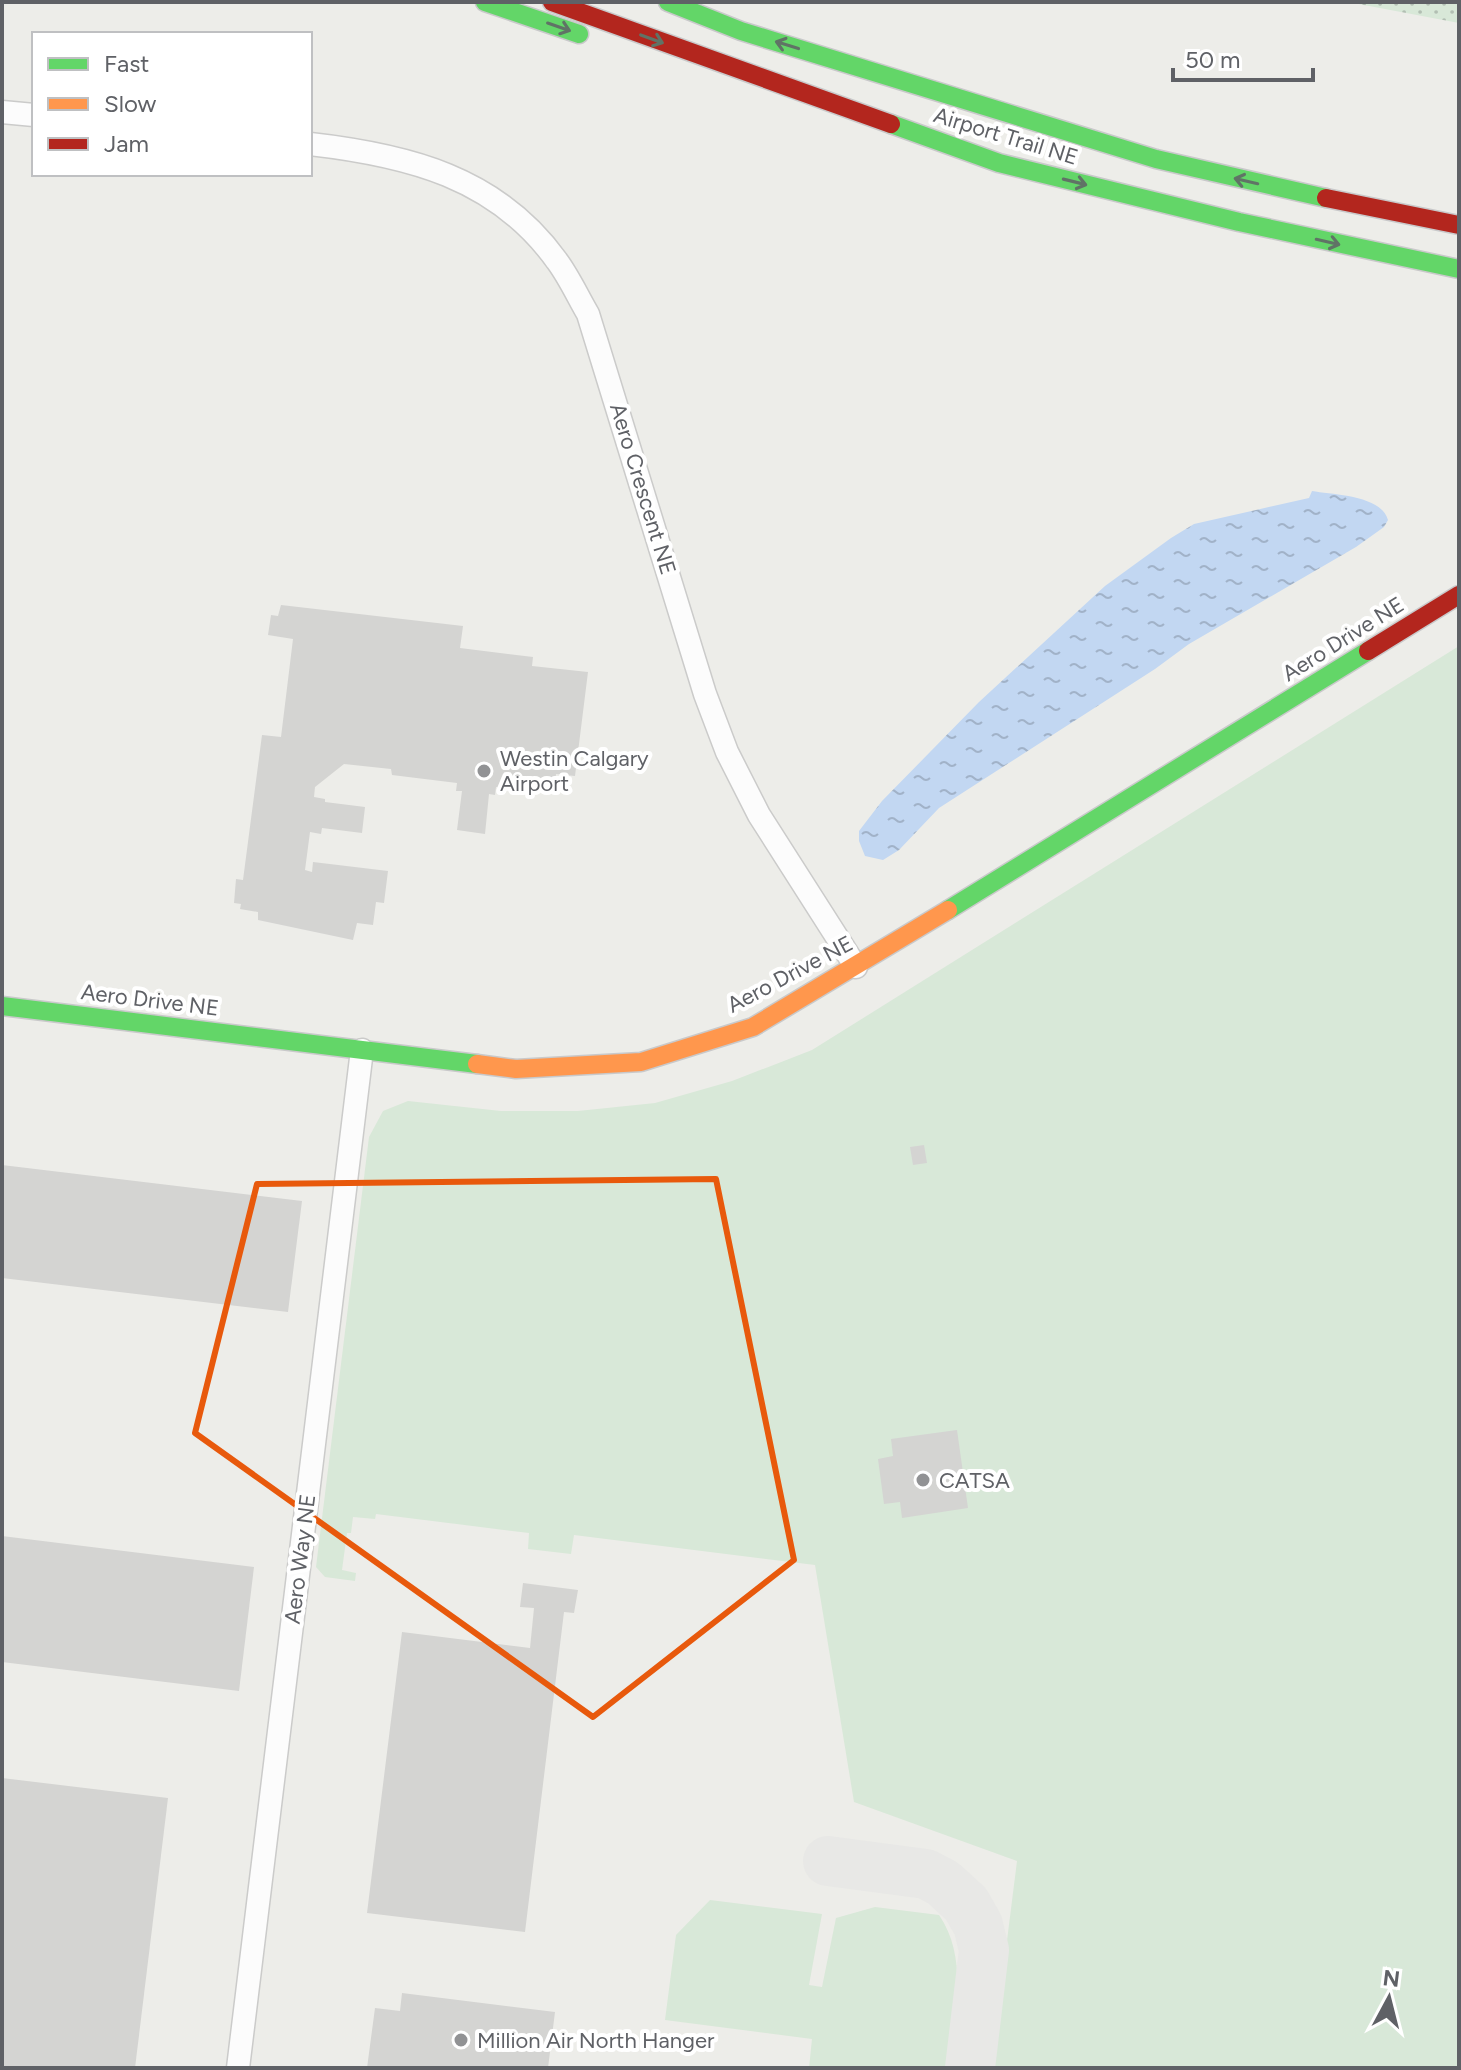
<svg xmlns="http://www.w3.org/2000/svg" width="1461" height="2070" font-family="Figtree,sans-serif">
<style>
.grass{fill:#d8e8d8}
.park{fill:url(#park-dots)}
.water{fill:url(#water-ripples)}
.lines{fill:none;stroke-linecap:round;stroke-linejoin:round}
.taxiway{stroke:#e8e8e6;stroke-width:50}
.building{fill:#d4d4d2}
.street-casing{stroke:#cbcbca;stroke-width:25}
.fast-casing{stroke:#c9c9ca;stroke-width:21}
.slow-casing{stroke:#c9c9ca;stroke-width:21}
.jam-casing{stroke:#c9c9ca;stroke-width:21}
.street{stroke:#fcfcfc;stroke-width:22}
.fast{stroke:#63d668;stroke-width:18}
.slow{stroke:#ff974d;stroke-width:18}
.jam{stroke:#b3261e;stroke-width:18}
.oneway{stroke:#607366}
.marked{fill:none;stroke:#e8590c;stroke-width:6;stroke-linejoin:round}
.poi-dot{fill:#919294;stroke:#fff;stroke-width:3}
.labels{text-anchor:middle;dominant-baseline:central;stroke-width:8;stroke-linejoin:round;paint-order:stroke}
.street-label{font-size:22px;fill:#5f6166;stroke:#fff}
.poi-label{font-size:22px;fill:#5f6166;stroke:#fff;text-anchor:start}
</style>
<defs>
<pattern id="park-dots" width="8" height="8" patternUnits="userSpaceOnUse" patternTransform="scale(2)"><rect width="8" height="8" fill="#d8e8d8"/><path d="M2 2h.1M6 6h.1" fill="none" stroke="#b2bfb3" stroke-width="1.8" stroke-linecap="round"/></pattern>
<pattern id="water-ripples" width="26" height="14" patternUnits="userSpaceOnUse" patternTransform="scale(2)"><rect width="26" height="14" fill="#c2d7f2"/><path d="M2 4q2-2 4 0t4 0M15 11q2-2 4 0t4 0" fill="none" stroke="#a1b2c8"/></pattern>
</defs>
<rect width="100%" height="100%" fill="#edede9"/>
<g class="grass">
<path d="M1459,646V2068H991L1017,1861L854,1802L815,1565L574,1535L571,1554L528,1549L529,1533L376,1514L375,1519L353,1517L351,1533H347L342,1570L356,1573L355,1581L325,1577L316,1567L369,1137L383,1111L408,1101L501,1111H578L655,1103L732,1081L812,1050Z"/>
<path d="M710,1900L822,1914L809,1985L822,1987L836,1918L875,1907L939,1915C969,1958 955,2018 949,2068H809L812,2039L665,2020L676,1935Z"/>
</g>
<path class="park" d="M1348,2H1459V23Z"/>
<path class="water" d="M1312,491C1334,495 1381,495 1388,520L1384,527L1356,547L1189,644L1155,669L939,808L899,850L883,860L865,856L859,841V831L882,801L979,702L1105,586L1171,538L1194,524L1309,498Z"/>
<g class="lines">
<path class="taxiway" d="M828,1861L926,1874L943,1883L966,1904L978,1925L984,1950L970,2068"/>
</g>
<g class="building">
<path d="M281,605L463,626L460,648L533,657L532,666L588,672L575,776L556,774L554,794L496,787L495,795L489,794L485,834L457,830L462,791H456L457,783L392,775L391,769L344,764L315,787L314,797L325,799V802L365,807L362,833L322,828L321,834L310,832L305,870L312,872L313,862L388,871L384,903L376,902L373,925L357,923L353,940L258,920V912L240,909L241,904L234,903L236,879L243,880L262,735L281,737L293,639L268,635L271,615L278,616Z"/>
<path d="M924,1145L927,1163L913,1165L910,1147Z"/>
<path d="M2,1165L302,1201L288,1312L2,1278Z"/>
<path d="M957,1430L968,1508L902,1518L900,1502L884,1504L878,1459L893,1456L891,1439Z"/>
<path d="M2,1536L254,1567L239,1691L2,1662Z"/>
<path d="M523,1583L578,1590L574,1613L564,1612L525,1932L367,1913L402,1632L530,1648L534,1608L520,1607Z"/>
<path d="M2,1778L168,1798L135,2068H2Z"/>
<path d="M402,1993L555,2012L548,2068H367L375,2008L400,2011Z"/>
</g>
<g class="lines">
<defs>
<g id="street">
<path d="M2,112L34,115"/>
<path d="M310,144C407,155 497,177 557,261C569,277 578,297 588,314L705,694L727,752L759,815L856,967"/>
<path d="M238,2068L362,1050"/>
</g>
<g id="fast">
<path d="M485,2L579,34"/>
<path d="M668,2L741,31L1156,159L1326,198"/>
<path d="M891,124L999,163L1239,222L1459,269"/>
<path d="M948,910L1368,651"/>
<path d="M2,1006L477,1064"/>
</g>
<path id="slow" d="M477,1064L516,1069L641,1062L753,1027L948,910"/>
<g id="jam">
<path d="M552,2L891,124"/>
<path d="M1326,198L1459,225"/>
<path d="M1368,651L1459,595"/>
</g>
</defs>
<use href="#street" class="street-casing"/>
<use href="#fast" class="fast-casing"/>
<use href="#slow" class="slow-casing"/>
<use href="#jam" class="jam-casing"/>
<use href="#street" class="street"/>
<use href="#fast" class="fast"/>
<use href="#slow" class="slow"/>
<use href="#jam" class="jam"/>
</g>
<defs><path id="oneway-shaft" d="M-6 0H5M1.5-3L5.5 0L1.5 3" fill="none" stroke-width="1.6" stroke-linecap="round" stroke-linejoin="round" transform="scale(2)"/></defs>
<g class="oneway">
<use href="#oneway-shaft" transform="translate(559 27) rotate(19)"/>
<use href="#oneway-shaft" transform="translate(652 39) rotate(20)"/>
<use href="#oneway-shaft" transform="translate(787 45) rotate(-163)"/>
<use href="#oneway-shaft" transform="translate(1246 181) rotate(-167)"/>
<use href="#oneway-shaft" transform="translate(1075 182) rotate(14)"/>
<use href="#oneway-shaft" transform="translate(1328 242) rotate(13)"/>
</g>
<path class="marked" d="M716,1179L794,1560L593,1717L195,1433L257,1184Z"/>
<g class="poi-dot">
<circle cx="484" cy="771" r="8"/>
<circle cx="923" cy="1480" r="8"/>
<circle cx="461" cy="2040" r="8"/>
</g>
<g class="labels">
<g class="street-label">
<text transform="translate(1006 136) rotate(17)">Airport Trail NE</text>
<text transform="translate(643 489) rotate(73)">Aero Crescent NE</text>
<text transform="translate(1343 639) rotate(-32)">Aero Drive NE</text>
<text transform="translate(790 974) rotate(-28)">Aero Drive NE</text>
<text transform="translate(150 1000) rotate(7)">Aero Drive NE</text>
<text transform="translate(300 1559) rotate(-83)">Aero Way NE</text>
</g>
<g class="poi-label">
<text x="500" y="758">Westin Calgary<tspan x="500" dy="25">Airport</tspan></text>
<text x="939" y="1480">CATSA</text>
<text x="477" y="2040">Million Air North Hanger</text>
</g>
</g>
<rect width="1461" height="2070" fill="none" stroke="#5f6166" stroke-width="8"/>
<rect x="32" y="32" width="280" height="144" fill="#ffffff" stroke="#bfc0c2" stroke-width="2"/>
<rect x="48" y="58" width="40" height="12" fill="#63d668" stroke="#bfc0c2" stroke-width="2"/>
<text x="104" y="72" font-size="24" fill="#5f6166">Fast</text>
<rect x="48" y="98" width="40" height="12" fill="#ff974d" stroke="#bfc0c2" stroke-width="2"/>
<text x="104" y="112" font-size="24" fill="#5f6166">Slow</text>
<rect x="48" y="138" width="40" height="12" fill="#b3261e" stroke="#bfc0c2" stroke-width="2"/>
<text x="104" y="152" font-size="24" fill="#5f6166">Jam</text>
<g transform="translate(1389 1998) rotate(7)" stroke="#ffffff" stroke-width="6" paint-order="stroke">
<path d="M0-6L14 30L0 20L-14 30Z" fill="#5f6166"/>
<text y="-12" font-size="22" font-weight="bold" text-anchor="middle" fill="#5f6166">N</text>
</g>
<path d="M1173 68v12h140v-12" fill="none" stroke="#5f6166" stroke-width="4"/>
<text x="1185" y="68" font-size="24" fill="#5f6166" stroke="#ffffff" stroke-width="6" paint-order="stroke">50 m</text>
</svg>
